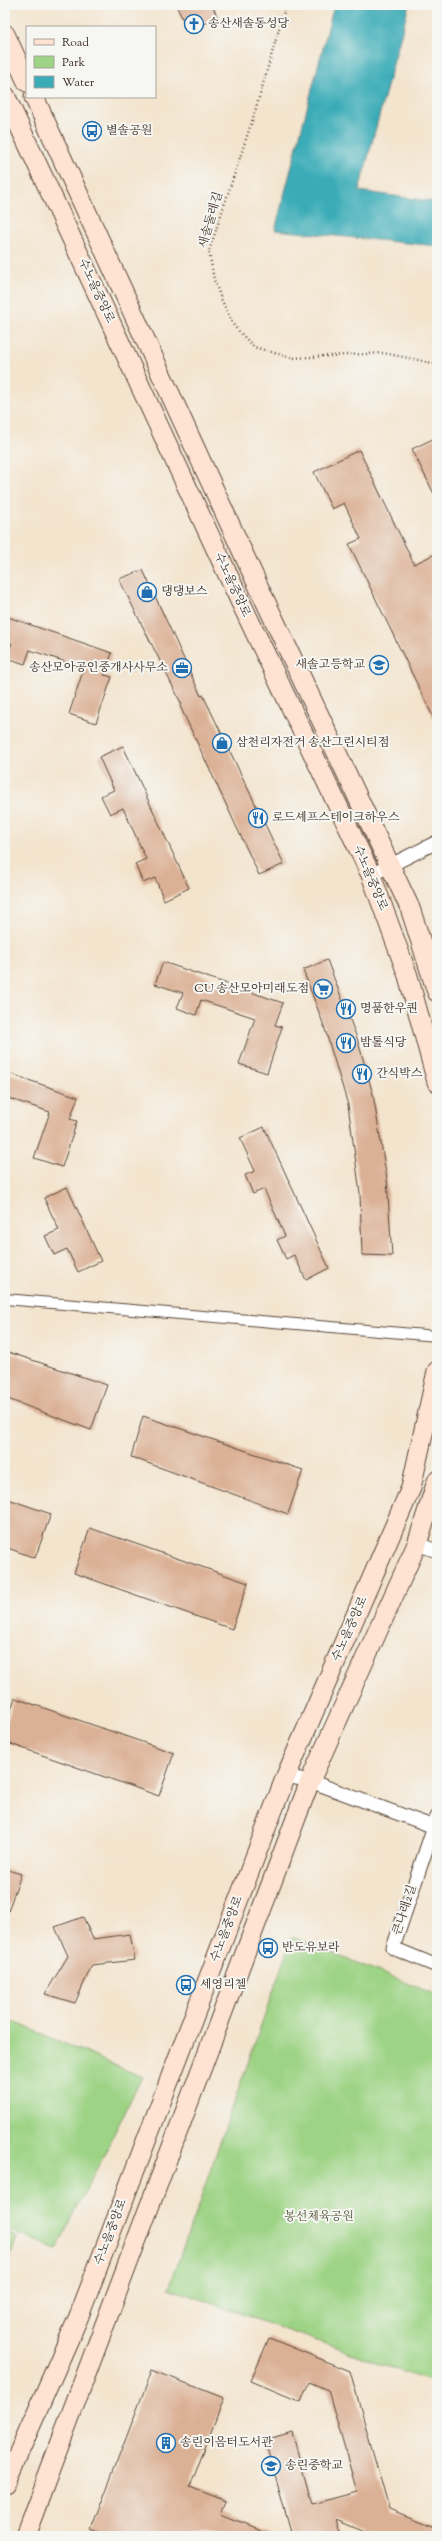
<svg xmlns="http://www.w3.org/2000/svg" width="442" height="2541" font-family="'Sorts Mill Goudy','Noto Serif KR',serif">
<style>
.green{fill:#9cd384;stroke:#6c7e51}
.water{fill:#3bacb7;stroke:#3b6b6a}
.building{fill:#dbb195}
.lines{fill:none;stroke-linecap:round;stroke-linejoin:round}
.pedestrian-casing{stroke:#574638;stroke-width:12}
.minor-casing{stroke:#574638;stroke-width:15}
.secondary-casing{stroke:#574638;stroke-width:21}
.path{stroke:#574638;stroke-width:2.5;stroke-dasharray:1 3;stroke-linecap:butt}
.pedestrian{stroke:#fff;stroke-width:10}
.minor{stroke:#fff;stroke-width:13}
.secondary{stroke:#fee3d2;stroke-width:19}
.labels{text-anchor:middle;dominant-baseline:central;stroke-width:4;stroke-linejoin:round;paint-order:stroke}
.poi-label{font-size:12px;fill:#3b2a1e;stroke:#f6f6f2;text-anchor:start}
.street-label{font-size:12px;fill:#3b2a1e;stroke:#f6f6f2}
.park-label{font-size:12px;fill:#535438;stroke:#f6f6f2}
</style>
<rect width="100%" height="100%" fill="#f6f6f2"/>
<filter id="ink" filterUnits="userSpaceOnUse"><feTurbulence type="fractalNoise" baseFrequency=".025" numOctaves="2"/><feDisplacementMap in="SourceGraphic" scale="8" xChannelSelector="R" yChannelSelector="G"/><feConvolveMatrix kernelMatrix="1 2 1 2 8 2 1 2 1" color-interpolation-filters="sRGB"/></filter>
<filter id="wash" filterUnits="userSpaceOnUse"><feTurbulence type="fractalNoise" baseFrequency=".012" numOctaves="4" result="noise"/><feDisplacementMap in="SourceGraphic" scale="16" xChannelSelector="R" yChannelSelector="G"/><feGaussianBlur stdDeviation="0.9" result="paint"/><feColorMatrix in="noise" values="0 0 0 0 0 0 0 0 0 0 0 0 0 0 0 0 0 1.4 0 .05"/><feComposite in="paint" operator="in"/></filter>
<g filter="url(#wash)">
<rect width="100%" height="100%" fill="#f3e4ce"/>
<g class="green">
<path d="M292,1937L437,1995V2384L169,2288Z"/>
<path d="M5,2018L142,2077L57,2249L5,2229Z"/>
<path d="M5,2233L17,2237L5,2271Z"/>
</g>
<path class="water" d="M334,5H409L359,191L437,202V246L275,230Z"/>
<g id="blocks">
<g class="building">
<path d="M176,5H212L218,18L188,31Z"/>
<path d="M437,437V500L412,449Z"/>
<path d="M359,450L414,564L437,553V725L349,544L361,539L344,503L332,509L314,472Z"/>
<path d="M143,570L201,696L203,695L284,864L259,875L180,706L182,705L119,579Z"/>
<path d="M5,616L112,653L104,675L112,677L96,723L69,714L84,668L30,650L25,664L7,658L12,643L5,641Z"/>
<path d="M123,746L189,888L164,900L155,878L143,883L135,864L146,859L123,808L110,814L101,796L114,790L99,757Z"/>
<path d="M327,960L357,1038L373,1094L387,1179L392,1256L362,1255L360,1193L348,1105L324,1026L303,970Z"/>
<path d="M163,962L283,1003L275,1025L282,1027L267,1073L239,1064L255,1018L201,1000L196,1015L177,1008L183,993L155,984Z"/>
<path d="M5,1072L78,1097L70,1119L77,1121L62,1167L34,1158L50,1112L5,1097Z"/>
<path d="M264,1127L329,1268L306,1280L294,1255L286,1259L277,1240L285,1236L264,1189L253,1194L245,1175L255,1171L240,1138Z"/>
<path d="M67,1187L101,1261L78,1272L67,1249L54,1255L45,1236L59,1230L44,1198Z"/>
<path d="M5,1351L107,1385L91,1430L5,1398Z"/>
<path d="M143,1416L303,1470L288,1514L131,1457Z"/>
<path d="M5,1498L51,1514L35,1558L5,1547Z"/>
<path d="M90,1528L248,1583L232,1629L74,1573Z"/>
<path d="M15,1698L174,1753L159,1796L5,1742V1727Z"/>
<path d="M5,1869L21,1874L7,1914L5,1913Z"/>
<path d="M83,1917L93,1939L130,1934L135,1960L92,1965L75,2003L45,1994L68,1956L55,1927Z"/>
<path d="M269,2338L350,2371L389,2509L437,2528V2536H377L336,2519L341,2536H292L265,2440L292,2432L312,2504L357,2492L328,2390L309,2382L301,2402L251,2381Z"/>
<path d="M152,2370L224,2398L190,2487L226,2501L221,2514L275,2536H107L91,2530Z"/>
</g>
</g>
</g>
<g filter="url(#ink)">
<use href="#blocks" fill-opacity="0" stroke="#574638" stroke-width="1"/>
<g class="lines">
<defs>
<path id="pedestrian" d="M5,1299L437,1336"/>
<g id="minor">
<path d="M371,875L437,842"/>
<path d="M417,1544L437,1551"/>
<path d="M286,1776L310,1781L437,1828"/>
<path d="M437,1817L393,1948L437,1966"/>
</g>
<g id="secondary">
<path d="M5,34L27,82"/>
<path d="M5,95L241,603L371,875L408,976L437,1082"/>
<path d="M34,97L261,592L410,908L437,992"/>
<path d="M5,2484L79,2316L286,1776L411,1488L437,1371"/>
<path d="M25,2536L310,1781L417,1544L437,1481"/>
</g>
</defs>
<use href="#pedestrian" class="pedestrian-casing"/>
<use href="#minor" class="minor-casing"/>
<use href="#secondary" class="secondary-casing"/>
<path class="path" d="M286,5L254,115L209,251L214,280L222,301L234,326L254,347L292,358L384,353L437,364"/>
<use href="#pedestrian" class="pedestrian"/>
<use href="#minor" class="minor"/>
<use href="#secondary" class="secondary"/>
</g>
</g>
<defs>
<symbol id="church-ring" viewBox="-11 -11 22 22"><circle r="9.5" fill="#f6f6f2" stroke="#1f6fb2" stroke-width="1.5"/><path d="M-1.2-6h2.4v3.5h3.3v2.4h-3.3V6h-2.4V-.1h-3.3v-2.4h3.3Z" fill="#1f6fb2"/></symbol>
<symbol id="bus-ring" viewBox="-11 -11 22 22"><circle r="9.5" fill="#f6f6f2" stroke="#1f6fb2" stroke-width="1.5"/><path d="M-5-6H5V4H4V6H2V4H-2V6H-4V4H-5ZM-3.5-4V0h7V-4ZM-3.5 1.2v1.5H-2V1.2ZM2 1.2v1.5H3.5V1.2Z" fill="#1f6fb2"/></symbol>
<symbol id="shop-ring" viewBox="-11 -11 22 22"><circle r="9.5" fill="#f6f6f2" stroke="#1f6fb2" stroke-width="1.5"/><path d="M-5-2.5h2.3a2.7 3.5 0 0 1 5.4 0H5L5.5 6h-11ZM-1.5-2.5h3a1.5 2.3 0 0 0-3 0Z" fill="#1f6fb2"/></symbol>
<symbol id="school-ring" viewBox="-11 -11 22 22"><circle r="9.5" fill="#f6f6f2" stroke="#1f6fb2" stroke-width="1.5"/><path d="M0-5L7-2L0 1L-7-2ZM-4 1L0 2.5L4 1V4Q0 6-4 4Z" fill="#1f6fb2"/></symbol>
<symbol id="office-ring" viewBox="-11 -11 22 22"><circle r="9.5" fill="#f6f6f2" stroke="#1f6fb2" stroke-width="1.5"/><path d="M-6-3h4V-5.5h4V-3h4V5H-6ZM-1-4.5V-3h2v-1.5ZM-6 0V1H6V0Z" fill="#1f6fb2"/></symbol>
<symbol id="restaurant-ring" viewBox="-11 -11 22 22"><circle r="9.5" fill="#f6f6f2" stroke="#1f6fb2" stroke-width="1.5"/><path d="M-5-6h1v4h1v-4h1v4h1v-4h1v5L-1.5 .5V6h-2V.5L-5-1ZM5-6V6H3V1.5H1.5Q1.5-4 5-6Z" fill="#1f6fb2"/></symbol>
<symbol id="supermarket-ring" viewBox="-11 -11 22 22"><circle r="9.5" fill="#f6f6f2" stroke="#1f6fb2" stroke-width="1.5"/><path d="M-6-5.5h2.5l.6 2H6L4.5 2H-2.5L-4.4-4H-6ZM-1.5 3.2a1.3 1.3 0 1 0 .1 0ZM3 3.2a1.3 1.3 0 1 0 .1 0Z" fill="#1f6fb2"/></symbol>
<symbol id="building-ring" viewBox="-11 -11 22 22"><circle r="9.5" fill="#f6f6f2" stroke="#1f6fb2" stroke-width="1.5"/><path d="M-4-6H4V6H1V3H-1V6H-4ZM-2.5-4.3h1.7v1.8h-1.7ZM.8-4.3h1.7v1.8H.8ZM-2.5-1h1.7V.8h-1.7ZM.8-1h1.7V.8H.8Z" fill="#1f6fb2"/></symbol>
</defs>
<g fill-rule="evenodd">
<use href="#church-ring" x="183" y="13" width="22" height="22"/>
<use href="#bus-ring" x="81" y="120" width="22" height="22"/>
<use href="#shop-ring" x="136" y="581" width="22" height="22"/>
<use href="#school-ring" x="368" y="654" width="22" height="22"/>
<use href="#office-ring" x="171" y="657" width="22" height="22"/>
<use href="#shop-ring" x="211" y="732" width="22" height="22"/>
<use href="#restaurant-ring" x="247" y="807" width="22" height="22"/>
<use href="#supermarket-ring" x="312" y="978" width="22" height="22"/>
<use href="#restaurant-ring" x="335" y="998" width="22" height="22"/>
<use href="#restaurant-ring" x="335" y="1032" width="22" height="22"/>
<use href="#restaurant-ring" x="351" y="1063" width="22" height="22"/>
<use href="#bus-ring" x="257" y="1937" width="22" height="22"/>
<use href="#bus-ring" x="175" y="1974" width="22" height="22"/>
<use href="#building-ring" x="155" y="2432" width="22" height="22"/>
<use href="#school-ring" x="260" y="2455" width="22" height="22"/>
</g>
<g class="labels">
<g class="poi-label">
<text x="208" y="24">송산새솔동성당</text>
<text x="106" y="131">별솔공원</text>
<text x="161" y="592">댕댕보스</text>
<text x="365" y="665" text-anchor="end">새솔고등학교</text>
<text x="168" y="668" text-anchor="end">송산모아공인중개사사무소</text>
<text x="236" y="743">삼천리자전거 송산그린시티점</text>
<text x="272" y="818">로드셰프스테이크하우스</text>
<text x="309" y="989" text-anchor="end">CU 송산모아미래도점</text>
<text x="360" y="1009">명품한우퀀</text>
<text x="360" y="1043">밤톨식당</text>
<text x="376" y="1074">간식박스</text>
<text x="282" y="1948">반도유보라</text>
<text x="200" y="1985">세영리첼</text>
<text x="180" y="2443">송린이음터도서관</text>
<text x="285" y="2466">송린중학교</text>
</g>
<g class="street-label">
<text transform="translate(211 220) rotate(-74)">새솔둘레길</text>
<text transform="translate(96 291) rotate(65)">수노을중앙로</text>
<text transform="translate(232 585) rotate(65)">수노을중앙로</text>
<text transform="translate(370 878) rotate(67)">수노을중앙로</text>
<text transform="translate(350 1629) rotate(-66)">수노을중앙로</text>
<text transform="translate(405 1910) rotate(-72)">큰나래2길</text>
<text transform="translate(227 1929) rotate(-69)">수노을중앙로</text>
<text transform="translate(111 2232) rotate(-69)">수노을중앙로</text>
</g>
<g class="park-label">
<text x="319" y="2217">봉선체육공원</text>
</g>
</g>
<rect width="442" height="2541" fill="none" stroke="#f6f6f2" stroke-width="20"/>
<rect x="26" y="26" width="130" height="72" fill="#f6f6f2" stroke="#aba49d"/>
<rect x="34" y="39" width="20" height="6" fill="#fee3d2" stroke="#aba49d"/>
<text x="62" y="46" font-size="12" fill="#3b2a1e">Road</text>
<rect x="34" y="56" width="20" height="12" fill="#9cd384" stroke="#aba49d"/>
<text x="62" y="66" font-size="12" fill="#3b2a1e">Park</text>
<rect x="34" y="76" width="20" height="12" fill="#3bacb7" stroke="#aba49d"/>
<text x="62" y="86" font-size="12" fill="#3b2a1e">Water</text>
</svg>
